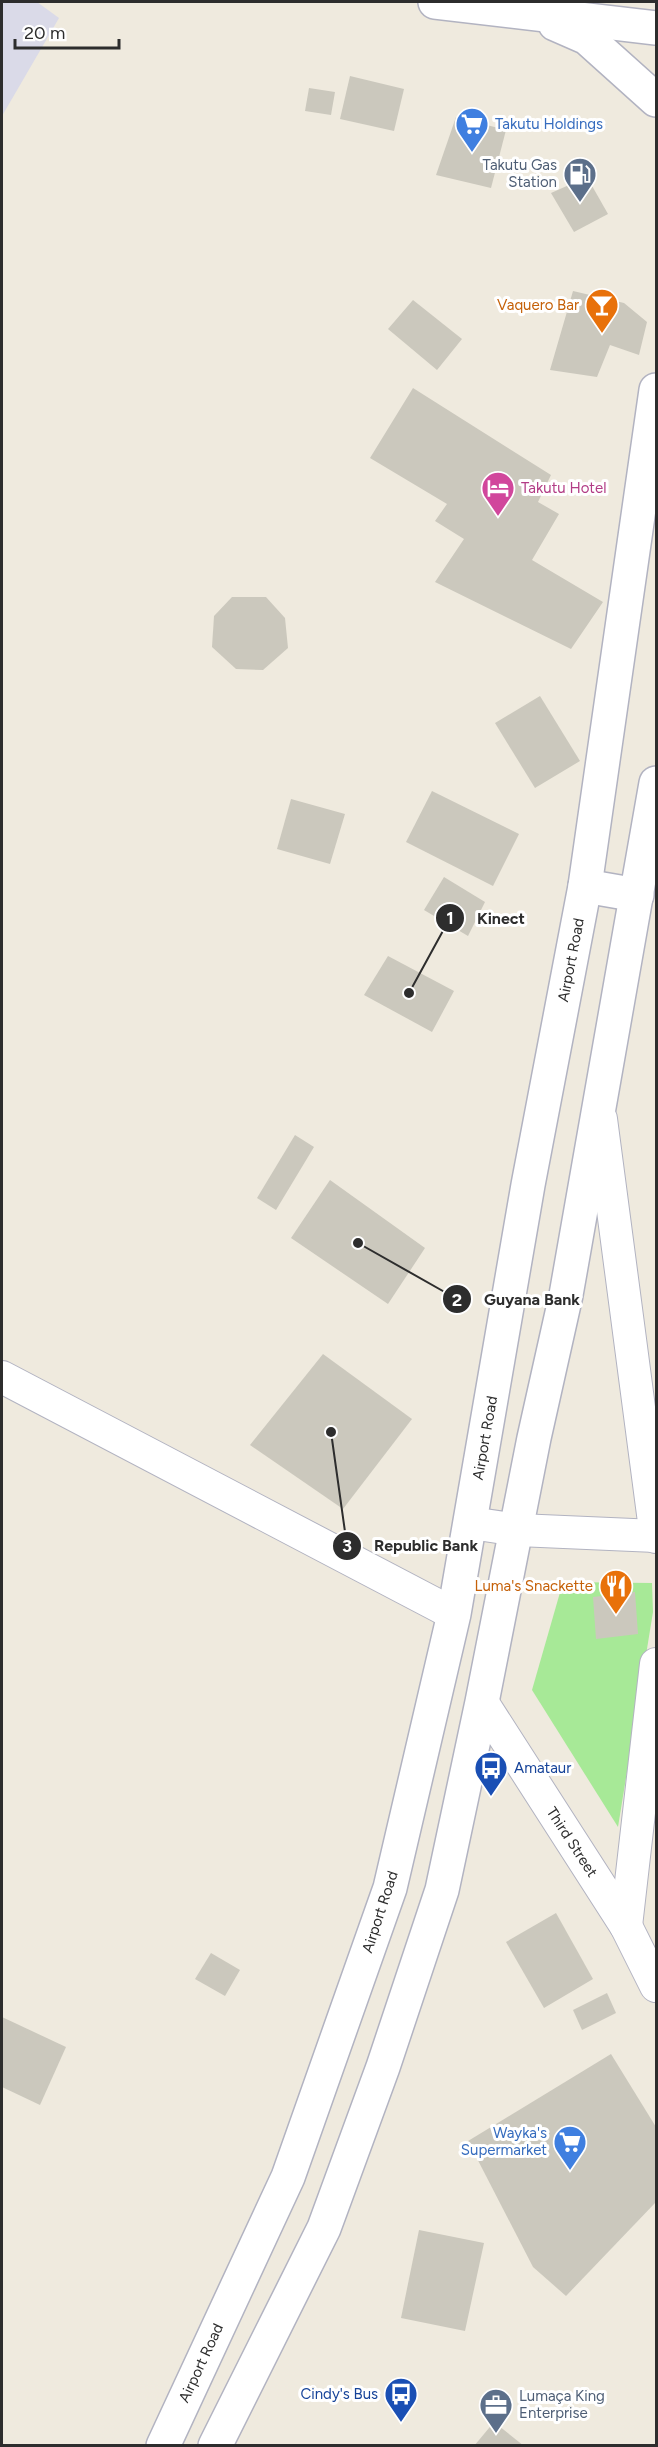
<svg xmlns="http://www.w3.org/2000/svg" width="658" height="2447" font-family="Figtree,sans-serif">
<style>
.airport{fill:#dadae8}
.green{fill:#a7e997}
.building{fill:#cbc8bd}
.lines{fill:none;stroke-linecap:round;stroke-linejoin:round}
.minor-casing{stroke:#b2b3c1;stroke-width:34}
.tertiary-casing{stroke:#b2b3c1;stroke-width:36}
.minor{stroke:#fff;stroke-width:32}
.tertiary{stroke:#fff;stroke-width:33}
.labels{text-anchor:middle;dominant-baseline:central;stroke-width:6;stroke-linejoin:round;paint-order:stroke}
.shop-label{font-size:15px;fill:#366cbe;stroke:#fff;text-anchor:start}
.service-label{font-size:15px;fill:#4e5e75;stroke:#fff;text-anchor:end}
.food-label{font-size:15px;fill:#c56008;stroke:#fff;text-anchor:end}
.hotel-label{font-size:15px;fill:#b23c85;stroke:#fff;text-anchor:start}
.street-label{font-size:15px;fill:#2d2d2d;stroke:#fff}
.transit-label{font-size:15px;fill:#164399;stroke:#fff;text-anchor:start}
.leader{fill:none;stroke:#2d2d2d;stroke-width:2}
.callout-dot{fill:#2d2d2d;stroke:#fff;stroke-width:2}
.mark-label{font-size:18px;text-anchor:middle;font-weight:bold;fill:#fff}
.callout-label{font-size:16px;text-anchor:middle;font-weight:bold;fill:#2d2d2d;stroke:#fff;stroke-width:6;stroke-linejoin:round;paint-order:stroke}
</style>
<rect width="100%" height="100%" fill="#efeade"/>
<path class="airport" d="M2,2H37L59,18L2,116Z"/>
<path class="green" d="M563,1582L652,1583L653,1612L618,1827L532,1690Z"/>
<g class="building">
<path d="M350,76L404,89L394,131L340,119Z"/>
<path d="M309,88L335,92L331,115L305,111Z"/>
<path d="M456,117L506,130L491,188L436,175Z"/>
<path d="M587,177L608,214L574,232L551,193Z"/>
<path d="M573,291L624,303L647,322L639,355L610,345L597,377L550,370Z"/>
<path d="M413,300L462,339L437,370L388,329Z"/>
<path d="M413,388L551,475L538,502L559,514L532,560L603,602L571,649L435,582L464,539L435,521L447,504L370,458Z"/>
<path d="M232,597H266L285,618L288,648L263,670L236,669L212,647L214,616Z"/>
<path d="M540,696L580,761L535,788L495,723Z"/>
<path d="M432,791L519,834L493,886L406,842Z"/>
<path d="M291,799L345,814L330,864L277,849Z"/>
<path d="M444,877L485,902L468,936L424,910Z"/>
<path d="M388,956L454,991L432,1032L364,995Z"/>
<path d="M295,1135L314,1147L276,1210L257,1198Z"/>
<path d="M330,1180L425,1248L388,1304L291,1238Z"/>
<path d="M323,1354L412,1419L343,1509L250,1445Z"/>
<path d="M635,1592L638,1634L596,1639L593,1597Z"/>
<path d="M556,1913L593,1979L544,2008L506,1942Z"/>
<path d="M211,1953L240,1970L225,1996L195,1979Z"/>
<path d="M607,1993L616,2013L582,2030L573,2010Z"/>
<path d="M2,2017L66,2047L40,2105L2,2087Z"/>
<path d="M611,2054L656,2127V2202L566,2296L533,2267L468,2141Z"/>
<path d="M419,2230L484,2243L465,2331L401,2318Z"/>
<path d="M494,2422L524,2446H474Z"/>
</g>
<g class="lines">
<defs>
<g id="minor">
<path d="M601,1119L656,1537"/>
<path d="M2,1377L454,1614"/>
<path d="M471,1523L518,1530L656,1536"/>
<path d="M482,1702L626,1926L656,1986"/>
<path d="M626,1926L656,1664"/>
</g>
<g id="tertiary">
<path d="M435,2L656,28"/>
<path d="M555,24L587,38L656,100"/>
<path d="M585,886L637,895"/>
<path d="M163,2446L288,2177L390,1888L454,1614L528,1185L585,886L656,390"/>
<path d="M215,2446L324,2228L383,2067L442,1890L482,1702L534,1438L566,1295L656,783"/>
</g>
</defs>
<use href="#minor" class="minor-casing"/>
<use href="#tertiary" class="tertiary-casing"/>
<use href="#minor" class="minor"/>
<use href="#tertiary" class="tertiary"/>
</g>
<defs>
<symbol id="supermarket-pin" viewBox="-11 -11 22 30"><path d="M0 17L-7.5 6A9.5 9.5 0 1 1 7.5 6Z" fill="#3f7fe0" stroke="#fff"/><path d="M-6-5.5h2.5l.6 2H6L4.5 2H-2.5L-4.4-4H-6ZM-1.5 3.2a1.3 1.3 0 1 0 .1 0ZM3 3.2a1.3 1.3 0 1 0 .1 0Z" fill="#fff"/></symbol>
<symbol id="fuel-pin" viewBox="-11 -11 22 30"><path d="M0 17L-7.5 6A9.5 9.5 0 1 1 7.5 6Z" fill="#5c6f8a" stroke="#fff"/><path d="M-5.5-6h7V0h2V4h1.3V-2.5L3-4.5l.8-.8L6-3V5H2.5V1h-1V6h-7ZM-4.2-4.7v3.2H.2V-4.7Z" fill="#fff"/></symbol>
<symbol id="bar-pin" viewBox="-11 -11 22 30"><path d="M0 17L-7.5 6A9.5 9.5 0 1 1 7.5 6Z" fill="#e8710a" stroke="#fff"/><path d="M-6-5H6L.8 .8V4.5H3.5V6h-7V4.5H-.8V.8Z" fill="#fff"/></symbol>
<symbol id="hotel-pin" viewBox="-11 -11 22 30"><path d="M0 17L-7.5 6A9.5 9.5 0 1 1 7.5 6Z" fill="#d1479c" stroke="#fff"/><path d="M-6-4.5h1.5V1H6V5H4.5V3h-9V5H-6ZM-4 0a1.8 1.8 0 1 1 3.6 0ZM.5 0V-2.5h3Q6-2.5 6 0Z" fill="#fff"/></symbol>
<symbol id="restaurant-pin" viewBox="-11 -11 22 30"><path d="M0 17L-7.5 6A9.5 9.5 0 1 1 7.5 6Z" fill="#e8710a" stroke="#fff"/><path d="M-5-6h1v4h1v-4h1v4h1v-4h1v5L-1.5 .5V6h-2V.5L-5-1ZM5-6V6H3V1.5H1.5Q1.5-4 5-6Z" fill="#fff"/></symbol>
<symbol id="bus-pin" viewBox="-11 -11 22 30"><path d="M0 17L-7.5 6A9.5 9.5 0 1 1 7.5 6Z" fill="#1a4fb4" stroke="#fff"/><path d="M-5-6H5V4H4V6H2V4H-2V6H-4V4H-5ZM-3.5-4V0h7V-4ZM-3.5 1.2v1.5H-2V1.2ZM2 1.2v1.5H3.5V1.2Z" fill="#fff"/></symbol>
<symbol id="office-pin" viewBox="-11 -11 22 30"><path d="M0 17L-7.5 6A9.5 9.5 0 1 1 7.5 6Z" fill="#5c6f8a" stroke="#fff"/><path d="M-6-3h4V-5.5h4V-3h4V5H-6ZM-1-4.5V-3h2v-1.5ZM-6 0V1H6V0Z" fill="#fff"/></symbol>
</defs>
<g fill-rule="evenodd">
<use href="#supermarket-pin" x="453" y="105" width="38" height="52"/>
<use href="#fuel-pin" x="561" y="155" width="38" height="52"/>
<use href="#bar-pin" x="583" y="286" width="38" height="52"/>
<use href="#hotel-pin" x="479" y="469" width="38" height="52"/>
<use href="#restaurant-pin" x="597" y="1567" width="38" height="52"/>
<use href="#bus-pin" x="472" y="1749" width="38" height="52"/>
<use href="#supermarket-pin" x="551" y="2123" width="38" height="52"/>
<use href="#bus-pin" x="382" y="2375" width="38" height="52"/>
<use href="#office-pin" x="477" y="2386" width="38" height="52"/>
</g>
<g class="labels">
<g class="shop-label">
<text x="495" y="124">Takutu Holdings</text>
<text x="547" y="2133" text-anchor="end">Wayka's<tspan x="547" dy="17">Supermarket</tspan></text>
</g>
<g class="service-label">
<text x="557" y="165">Takutu Gas<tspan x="557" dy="17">Station</tspan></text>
<text x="519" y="2396" text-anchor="start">Lumaça King<tspan x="519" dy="17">Enterprise</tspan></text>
</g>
<g class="food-label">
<text x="579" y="305">Vaquero Bar</text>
<text x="593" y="1586">Luma's Snackette</text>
</g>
<g class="hotel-label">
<text x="521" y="488">Takutu Hotel</text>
</g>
<g class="street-label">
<text transform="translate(571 960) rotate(-79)">Airport Road</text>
<text transform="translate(485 1438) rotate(-80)">Airport Road</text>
<text transform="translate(572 1842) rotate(57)">Third Street</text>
<text transform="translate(380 1912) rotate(-72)">Airport Road</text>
<text transform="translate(201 2363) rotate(-65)">Airport Road</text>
</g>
<g class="transit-label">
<text x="514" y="1768">Amataur</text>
<text x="378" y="2394" text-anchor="end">Cindy's Bus</text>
</g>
</g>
<path class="leader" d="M409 993L450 918M358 1243L457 1299M331 1432L347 1546"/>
<g class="callout-dot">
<circle cx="409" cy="993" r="6"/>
<circle cx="358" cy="1243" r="6"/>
<circle cx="331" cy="1432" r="6"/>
<circle cx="450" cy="918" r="15"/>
<circle cx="457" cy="1299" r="15"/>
<circle cx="347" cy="1546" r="15"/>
</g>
<g class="mark-label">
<text x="450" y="924">1</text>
<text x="457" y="1306">2</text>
<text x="347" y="1552">3</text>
</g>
<g class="callout-label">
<text x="501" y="924">Kinect</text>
<text x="532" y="1305">Guyana Bank</text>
<text x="426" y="1551">Republic Bank</text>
</g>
<rect width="658" height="2447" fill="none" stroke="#2d2d2d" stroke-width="6"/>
<path d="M15 39v9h104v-9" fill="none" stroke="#2d2d2d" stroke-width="3"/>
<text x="24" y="39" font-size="18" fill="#2d2d2d" stroke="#ffffff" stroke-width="4.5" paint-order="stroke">20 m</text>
</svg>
